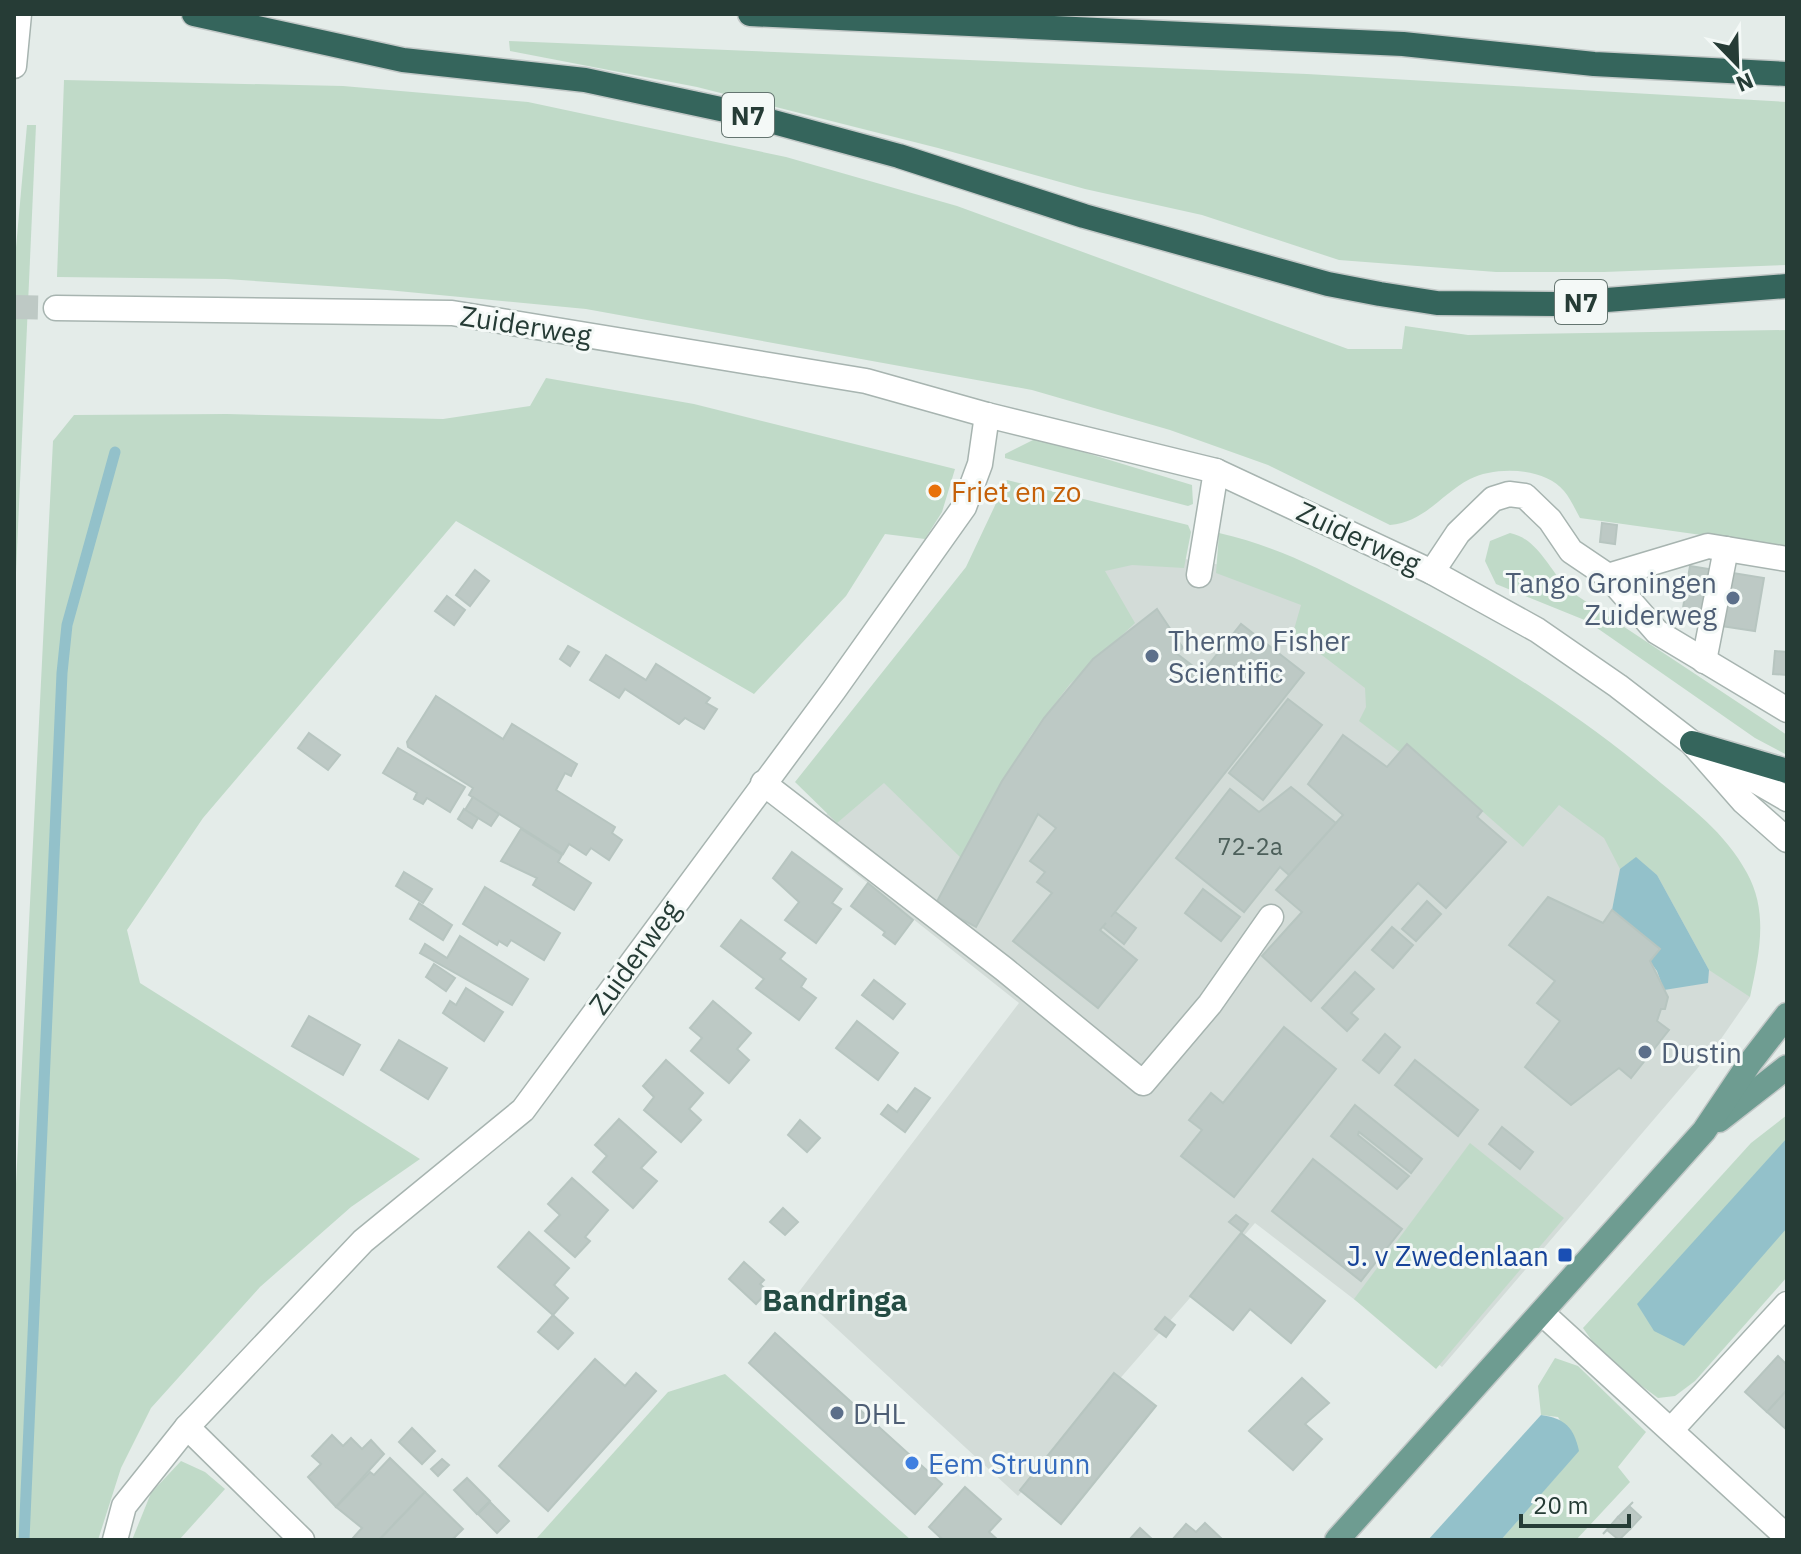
<svg xmlns="http://www.w3.org/2000/svg" width="1801" height="1554" font-family="'IBM Plex Sans',sans-serif">
<style>
.built{fill:#d3dcd8}
.green{fill:#c0dac8}
.water{fill:#93c1ca}
.lines{fill:none;stroke-linecap:round;stroke-linejoin:round}
.stream{stroke:#93c1ca;stroke-width:11}
.building{fill:#bdc9c5;stroke:#b7c5c0;stroke-width:2}
.minor-tunnel{stroke:#bec9c5;stroke-width:24;stroke-dasharray:24 12;stroke-linecap:butt}
.minor-casing{stroke:#a7b4b0;stroke-width:27}
.major-casing{stroke:#c2c8c7;stroke-width:27}
.highway-casing{stroke:#c2c8c7;stroke-width:27}
.minor{stroke:#fff;stroke-width:24}
.major{stroke:#6e9c91;stroke-width:24}
.highway{stroke:#35655c;stroke-width:24}
.food-dot{fill:#e8710a;stroke:#f4f9f7;stroke-width:3}
.service-dot{fill:#5c6f8a;stroke:#f4f9f7;stroke-width:3}
.transit-dot{fill:#1a4fb4;stroke:#f4f9f7;stroke-width:3}
.shop-dot{fill:#3f7fe0;stroke:#f4f9f7;stroke-width:3}
.labels{text-anchor:middle;dominant-baseline:central;stroke-width:6;stroke-linejoin:round;paint-order:stroke}
.number-label{font-size:24px;fill:#4c5f5a}
.shield{fill:#f4f9f7;stroke:#647570;stroke-width:2}
.shield-label{font-size:26px;font-weight:bold;fill:#263c36}
.street-label{font-size:28px;fill:#263c36;stroke:#f4f9f7}
.food-label{font-size:28px;fill:#c56008;stroke:#f4f9f7;text-anchor:start}
.service-label{font-size:28px;fill:#4e5e75;stroke:#f4f9f7;text-anchor:start}
.transit-label{font-size:28px;fill:#164399;stroke:#f4f9f7;text-anchor:end}
.shop-label{font-size:28px;fill:#366cbe;stroke:#f4f9f7;text-anchor:start}
.neighbourhood-label{font-size:30px;font-weight:bold;fill:#244c43;stroke:#f4f9f7}
</style>
<rect width="100%" height="100%" fill="#e4ece9"/>
<path class="built" d="M1136,551L1227,566L1304,596L1672,878L1750,997L1714,1049L1442,1367L1255,1223L1018,1496L798,1293L1019,1003L811,838L830,809L1074,567Z"/>
<g class="green">
<path d="M509,41L1307,74L1787,102V265L1604,272H1496L1339,260L1202,215L1085,189L938,148L697,87L510,51Z"/>
<path d="M64,80L343,86L528,102L786,157L957,206L1348,349H1402L1405,326L1468,335L1787,330V547L1580,518C1575,509 1570,498 1564,491C1545,467 1495,466 1470,479C1441,494 1425,522 1390,525L1268,465L1170,430L1032,390L586,309L387,290L226,279L57,277Z"/>
<path d="M27,125H36L14,617V270Z"/>
<path d="M546,378L694,404L955,469L942,512L925,539L885,534L846,596L754,694L456,521L203,818L127,930L140,983L420,1159L351,1207L260,1287L151,1408L121,1468L98,1540H14V1224L53,441L74,415L227,414L443,419L530,406Z"/>
<path d="M1037,438L1192,485L1193,504L1188,506L1005,458V454Z"/>
<path d="M1007,480L1188,525L1191,532L1184,568L1132,565L1105,571L1135,623L1070,684L1031,735L961,858L884,783L837,823L795,782L966,567Z"/>
<path d="M1219,533C1275,546 1314,566 1365,592C1468,644 1566,704 1655,778C1690,807 1725,832 1747,873C1769,913 1759,955 1750,997L1709,970L1657,875L1636,858L1620,869L1604,838L1559,805L1523,847L1409,747L1401,753L1359,721L1366,707L1365,688L1293,633L1301,605L1216,573Z"/>
<path d="M1510,533C1539,539 1550,572 1570,591L1787,735V755L1755,738L1587,621L1496,584L1485,561L1490,541Z"/>
<path d="M1787,1115V1277L1695,1381L1675,1396L1658,1398L1604,1358L1583,1328L1751,1143Z"/>
<path d="M1470,1143L1564,1218L1436,1369L1354,1299Z"/>
<path d="M1555,1358L1578,1366L1646,1432L1618,1467L1630,1482L1576,1540H1501L1578,1451L1558,1417L1541,1415L1538,1386Z"/>
<path d="M725,1374L911,1540L536,1539L668,1392Z"/>
<path d="M181,1461L205,1472L225,1489L179,1540H132L151,1493Z"/>
</g>
<g class="water">
<path d="M1636,857L1657,875L1709,970L1708,983L1664,990L1657,971L1612,910L1620,869Z"/>
<path d="M1787,1138V1228L1684,1346L1654,1331L1637,1304Z"/>
<path d="M1541,1415C1565,1418 1574,1428 1579,1451L1501,1540H1428Z"/>
</g>
<g class="lines">
<path class="stream" d="M24,1540L62,673L67,625L115,452"/>
</g>
<g class="building">
<path d="M1602,523L1617,525L1615,544L1600,542Z"/>
<path d="M1690,566L1764,578L1755,631L1681,620Z"/>
<path d="M475,570L489,581L470,606L456,595Z"/>
<path d="M447,596L465,610L454,625L435,611Z"/>
<path d="M1157,609L1183,648L1176,653L1202,673L1241,624L1304,673L1111,917L1115,912L1136,928L1124,944L1103,927L1106,923L1100,930L1137,960L1098,1008L1013,941L1052,893L1037,882L1045,872L1030,861L1056,828L1038,814L976,927L935,905L1002,781L1044,718L1093,659Z"/>
<path d="M568,646L579,652L570,666L560,659Z"/>
<path d="M1775,651L1787,652V675L1773,674Z"/>
<path d="M606,655L646,680L656,664L710,698L706,703L717,709L704,729L685,718L679,724L625,689L619,698L590,680Z"/>
<path d="M436,696L503,739L512,724L577,764L571,776L565,773L556,790L615,827L612,833L622,840L609,860L591,848L586,855L569,844L563,854L469,795L473,788L408,747L407,742Z"/>
<path d="M1288,699L1322,725L1263,800L1229,773Z"/>
<path d="M309,733L340,755L328,770L298,748Z"/>
<path d="M1343,735L1387,767L1407,744L1482,811L1477,817L1506,842L1446,908L1418,883L1311,1001L1262,956L1302,912L1276,890L1343,815L1308,784Z"/>
<path d="M398,748L465,787L450,812L427,798L423,804L414,799L417,793L383,773Z"/>
<path d="M1291,787L1336,823L1289,875L1280,867L1244,912L1176,858L1230,789L1259,812Z"/>
<path d="M473,797L499,814L491,826L465,810Z"/>
<path d="M464,809L478,818L472,828L458,819Z"/>
<path d="M521,829L562,855L558,862L591,883L574,910L533,885L537,878L501,861Z"/>
<path d="M792,852L842,889L832,903L841,909L816,943L785,920L799,902L773,878Z"/>
<path d="M404,872L432,889L423,903L396,886Z"/>
<path d="M868,883L913,920L895,944L883,935L885,932L851,906Z"/>
<path d="M485,887L560,933L544,960L511,940L507,946L499,941L497,945L463,924Z"/>
<path d="M1203,889L1240,917L1221,941L1185,913Z"/>
<path d="M1548,897L1603,923L1612,910L1660,949L1650,961L1668,997L1665,1009H1661L1657,1021L1669,1030L1631,1078L1619,1068L1571,1105L1525,1067L1560,1021L1537,1003L1555,981L1509,945Z"/>
<path d="M1427,901L1441,914L1416,941L1402,929Z"/>
<path d="M419,903L452,925L443,940L410,919Z"/>
<path d="M741,920L785,953L780,959L806,979L801,987L816,998L799,1020L756,988L764,979L721,946Z"/>
<path d="M1392,927L1413,945L1393,968L1372,950Z"/>
<path d="M460,936L528,979L512,1005L420,953L425,944L447,958Z"/>
<path d="M434,964L455,978L446,991L426,977Z"/>
<path d="M1355,972L1374,989L1351,1013L1358,1019L1347,1031L1322,1008Z"/>
<path d="M874,980L905,1004L893,1019L862,995Z"/>
<path d="M466,988L503,1012L484,1041L443,1013L450,1001L456,1005Z"/>
<path d="M713,1001L751,1033L737,1049L749,1060L729,1083L691,1051L702,1038L690,1028Z"/>
<path d="M309,1016L360,1045L343,1075L292,1046Z"/>
<path d="M857,1021L898,1053L878,1080L836,1048Z"/>
<path d="M1284,1027L1336,1069L1234,1197L1181,1156L1202,1130L1189,1120L1211,1093L1223,1103Z"/>
<path d="M1385,1034L1400,1047L1379,1073L1363,1060Z"/>
<path d="M399,1040L447,1068L428,1099L381,1070Z"/>
<path d="M666,1060L703,1093L689,1109L701,1120L681,1142L644,1110L654,1097L643,1086Z"/>
<path d="M1415,1060L1478,1110L1458,1136L1395,1085Z"/>
<path d="M915,1088L930,1098L905,1132L881,1114L888,1105L897,1112Z"/>
<path d="M1355,1105L1422,1159L1411,1173L1359,1132L1358,1135L1409,1176L1397,1189L1331,1136Z"/>
<path d="M619,1119L656,1152L641,1168L657,1181L633,1208L593,1172L607,1156L595,1145Z"/>
<path d="M800,1120L820,1138L807,1152L788,1135Z"/>
<path d="M1502,1127L1533,1152L1520,1169L1489,1144Z"/>
<path d="M1313,1159L1402,1229L1361,1281L1272,1211Z"/>
<path d="M572,1178L608,1210L585,1237L590,1241L575,1257L545,1231L560,1215L548,1204Z"/>
<path d="M783,1208L798,1222L785,1235L770,1222Z"/>
<path d="M1236,1215L1248,1224L1242,1232L1229,1222Z"/>
<path d="M529,1232L569,1268L554,1285L568,1298L553,1315L498,1267Z"/>
<path d="M1241,1233L1325,1301L1291,1343L1250,1309L1233,1330L1190,1296Z"/>
<path d="M744,1262L764,1280L760,1284L768,1291L756,1304L729,1279Z"/>
<path d="M553,1315L573,1333L558,1349L538,1332Z"/>
<path d="M1165,1317L1175,1325L1166,1337L1155,1329Z"/>
<path d="M775,1333L942,1484L915,1514L749,1363Z"/>
<path d="M1778,1356L1787,1365V1390L1767,1412L1745,1392Z"/>
<path d="M595,1359L625,1386L636,1373L656,1391L548,1511L499,1466Z"/>
<path d="M1114,1373L1156,1406L1061,1524L1020,1490Z"/>
<path d="M1302,1378L1329,1403L1305,1424L1322,1439L1293,1470L1249,1431Z"/>
<path d="M1787,1390V1430L1767,1412Z"/>
<path d="M412,1428L435,1451L422,1464L399,1442Z"/>
<path d="M332,1435L343,1446L351,1438L362,1449L371,1440L384,1454L336,1507L308,1477L321,1464L312,1456Z"/>
<path d="M390,1458L425,1492L379,1540H355L353,1538L362,1528L336,1507L370,1472L374,1475Z"/>
<path d="M442,1459L449,1465L438,1476L431,1469Z"/>
<path d="M467,1478L490,1501L477,1514L454,1490Z"/>
<path d="M965,1487L1001,1519L989,1532L998,1540H943L929,1527Z"/>
<path d="M425,1492L463,1529L452,1540H379Z"/>
<path d="M490,1502L509,1521L497,1533L478,1514Z"/>
<path d="M1633,1502L1629,1506L1641,1517L1630,1529L1618,1517Z"/>
<path d="M1618,1517L1630,1529L1619,1540L1607,1530L1603,1534Z"/>
<path d="M1205,1523L1223,1540H1172L1186,1524L1196,1532Z"/>
<path d="M1140,1528L1153,1540H1129Z"/>
</g>
<g class="lines">
<path class="minor-tunnel" d="M14,307L56,308"/>
<defs>
<g id="minor">
<path d="M14,66L19,14"/>
<path d="M56,308L452,313L866,381L987,415L1216,471L1432,572L1537,630L1618,686L1692,743L1744,802L1787,840"/>
<path d="M1432,572L1458,533L1493,499L1509,494L1525,496L1550,520L1571,551L1608,576L1657,632L1787,710"/>
<path d="M1199,575L1216,471"/>
<path d="M1608,576L1708,546L1787,559"/>
<path d="M1704,661L1726,549"/>
<path d="M1711,755L1787,799"/>
<path d="M763,783L1004,969L1143,1083L1210,1004L1271,917"/>
<path d="M1542,1313L1787,1537"/>
<path d="M187,1427L302,1540"/>
<path d="M1671,1430L1787,1304"/>
<path d="M115,1540L124,1506L187,1427L363,1241L523,1110L834,690L964,507L980,464L987,415"/>
</g>
<g id="major">
<path d="M1719,1120L1787,1067"/>
<path d="M1337,1540L1704,1131L1749,1064L1787,1015"/>
</g>
<g id="highway">
<path d="M194,14L403,60L585,80L744,114L899,156L1084,216L1328,284L1380,294L1437,303L1555,304L1787,286"/>
<path d="M750,14L1403,44L1594,64L1787,74"/>
<path d="M1692,743L1787,771"/>
</g>
</defs>
<use href="#minor" class="minor-casing"/>
<use href="#major" class="major-casing"/>
<use href="#highway" class="highway-casing"/>
<use href="#minor" class="minor"/>
<use href="#major" class="major"/>
<use href="#highway" class="highway"/>
</g>
<circle class="food-dot" cx="935" cy="491" r="8"/>
<g class="service-dot">
<circle cx="1733" cy="598" r="8"/>
<circle cx="1152" cy="656" r="8"/>
<circle cx="1645" cy="1052" r="8"/>
<circle cx="837" cy="1413" r="8"/>
</g>
<rect class="transit-dot" x="1557" y="1247" width="16" height="16" rx="4"/>
<circle class="shop-dot" cx="912" cy="1463" r="8"/>
<g class="labels">
<g class="number-label">
<text x="1250" y="846">72-2a</text>
</g>
<g class="shield">
<rect x="722" y="93" width="52" height="44" rx="6"/>
<rect x="1555" y="280" width="52" height="44" rx="6"/>
</g>
<g class="shield-label">
<text x="748" y="115">N7</text>
<text x="1581" y="302">N7</text>
</g>
<g class="street-label">
<text transform="translate(526 325) rotate(9)">Zuiderweg</text>
<text transform="translate(1359 537) rotate(25)">Zuiderweg</text>
<text transform="translate(634 957) rotate(-54)">Zuiderweg</text>
</g>
<g class="food-label">
<text x="951" y="491">Friet en zo</text>
</g>
<g class="service-label">
<text x="1717" y="582" text-anchor="end">Tango Groningen<tspan x="1717" dy="32">Zuiderweg</tspan></text>
<text x="1168" y="640">Thermo Fisher<tspan x="1168" dy="32">Scientific</tspan></text>
<text x="1661" y="1052">Dustin</text>
<text x="853" y="1413">DHL</text>
</g>
<g class="transit-label">
<text x="1549" y="1255">J. v Zwedenlaan</text>
</g>
<g class="shop-label">
<text x="928" y="1463">Eem Struunn</text>
</g>
<g class="neighbourhood-label">
<text x="835" y="1299">Bandringa</text>
</g>
</g>
<rect width="1801" height="1554" fill="none" stroke="#263c36" stroke-width="32"/>
<g transform="translate(1737 64) rotate(157)" stroke="#f4f9f7" stroke-width="6" paint-order="stroke">
<path d="M0-6L14 30L0 20L-14 30Z" fill="#263c36"/>
<text y="-12" font-size="22" font-weight="bold" text-anchor="middle" fill="#263c36">N</text>
</g>
<path d="M1521 1514v12h108v-12" fill="none" stroke="#263c36" stroke-width="4"/>
<text x="1533" y="1514" font-size="24" fill="#263c36" stroke="#f4f9f7" stroke-width="6" paint-order="stroke">20 m</text>
</svg>
